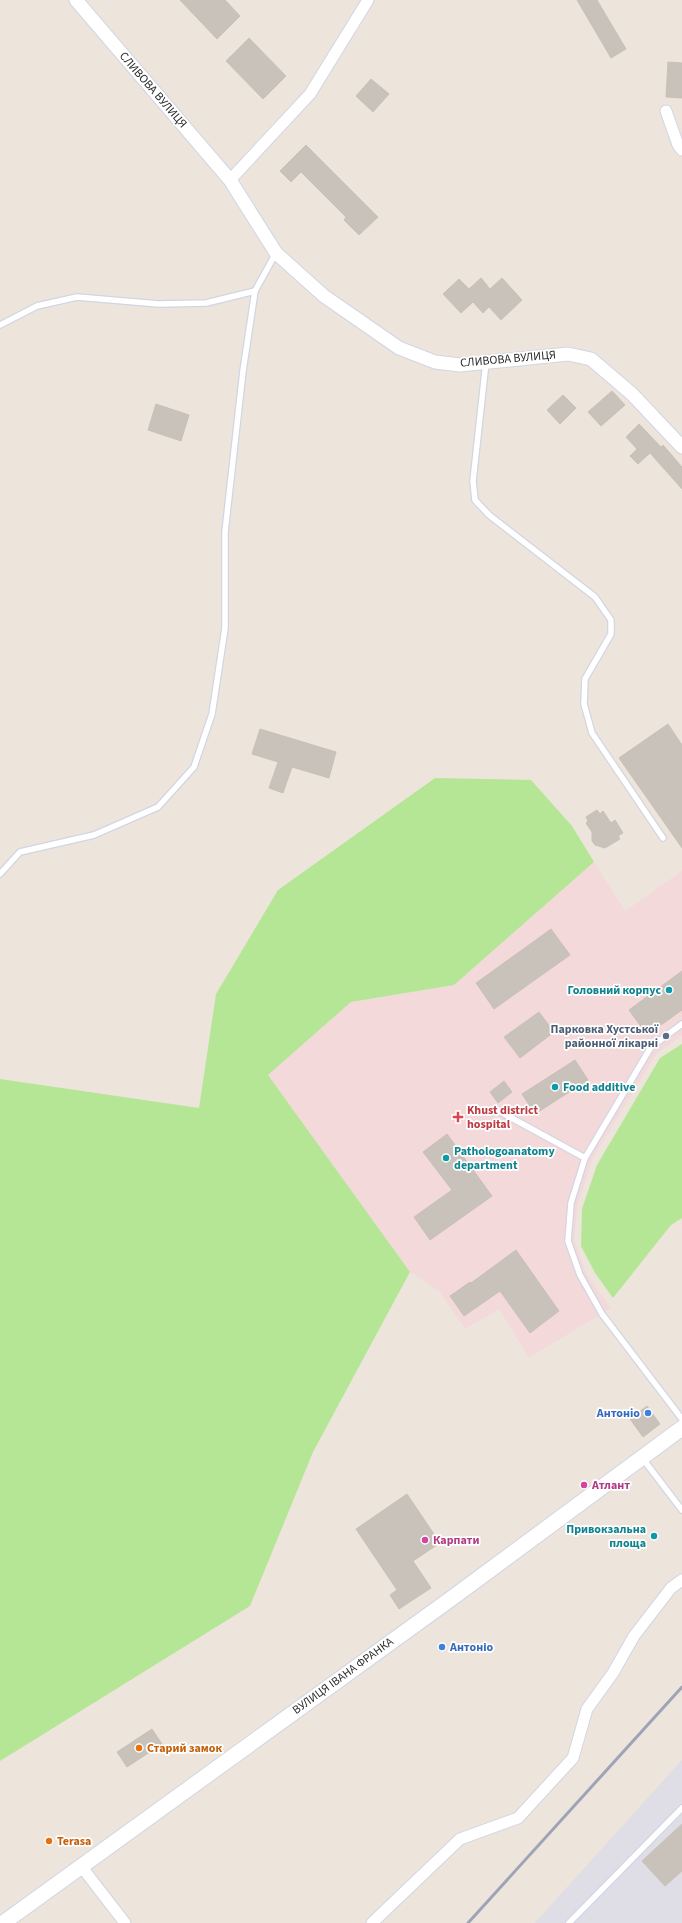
<svg xmlns="http://www.w3.org/2000/svg" width="682" height="1923" font-family="'Source Sans 3',sans-serif">
<style>
.industrial{fill:#dfdde5}
.medical{fill:#f4d9db}
.green{fill:#b5e696}
.building{fill:#c8c2bb;stroke:#c9c1b5}
.lines{fill:none;stroke-linecap:round;stroke-linejoin:round}
.service-casing{stroke:#d1d5e4;stroke-width:8}
.minor-casing{stroke:#d1d5e4;stroke-width:13}
.tertiary-casing{stroke:#d1d5e4;stroke-width:15}
.secondary-casing{stroke:#d1d5e4;stroke-width:17}
.service{stroke:#fff;stroke-width:5.5}
.minor{stroke:#fff;stroke-width:11}
.tertiary{stroke:#fff;stroke-width:13}
.secondary{stroke:#fff;stroke-width:15}
.rail{stroke:#9ea3b6;stroke-width:3}
.culture-dot{fill:#0f9aa8;stroke:#fff;stroke-width:1.5}
.service-dot{fill:#5c6f8a;stroke:#fff;stroke-width:1.5}
.health-dot{fill:#e0444e;stroke:#fff;stroke-width:1.5}
.shop-dot{fill:#3f7fe0;stroke:#fff;stroke-width:1.5}
.hotel-dot{fill:#d1479c;stroke:#fff;stroke-width:1.5}
.food-dot{fill:#e8710a;stroke:#fff;stroke-width:1.5}
.labels{text-anchor:middle;dominant-baseline:central;stroke-width:3.5;stroke-linejoin:round;paint-order:stroke}
.street-label{font-size:12px;fill:#2a2a2a;stroke:#fff}
.culture-label{font-size:12px;font-weight:bold;fill:#0d838f;stroke:#fff;text-anchor:end}
.service-label{font-size:12px;font-weight:bold;fill:#4e5e75;stroke:#fff;text-anchor:end}
.health-label{font-size:12px;font-weight:bold;fill:#be3a42;stroke:#fff;text-anchor:start}
.shop-label{font-size:12px;font-weight:bold;fill:#366cbe;stroke:#fff;text-anchor:end}
.hotel-label{font-size:12px;font-weight:bold;fill:#b23c85;stroke:#fff;text-anchor:start}
.food-label{font-size:12px;font-weight:bold;fill:#c56008;stroke:#fff;text-anchor:start}
</style>
<rect width="100%" height="100%" fill="#ede5dc"/>
<path class="industrial" d="M682,1760V1923H535L570,1884Z"/>
<path class="medical" d="M594,862L625,911L682,871V1036L657,1053L593,1158L578,1204L574,1240L587,1275L611,1308L529,1358L499,1309L465,1329L439,1291L410,1272L268,1075L351,1002L454,985Z"/>
<g class="green">
<path d="M435,778L531,780L572,826L594,862L454,985L351,1002L268,1075L410,1272L313,1452L250,1606L0,1761V1079L199,1108L216,994L278,890Z"/>
<path d="M682,1044V1218L671,1225L613,1298L595,1273L581,1246L582,1209L597,1165L660,1058Z"/>
</g>
<g class="building">
<path d="M180,0H225L240,16L217,39Z"/>
<path d="M577,0H597L626,49L611,58Z"/>
<path d="M249,38L286,76L263,99L226,61Z"/>
<path d="M668,62L682,63V98L666,97Z"/>
<path d="M371,79L389,94L373,112L356,96Z"/>
<path d="M306,145L378,217L359,235L344,220L346,217L301,172L291,182L280,171Z"/>
<path d="M481,278L490,289L502,278L522,300L501,320L489,307L483,313L473,302L461,313L443,294L459,279L469,289Z"/>
<path d="M612,391L625,405L601,426L588,412Z"/>
<path d="M563,395L576,408L560,424L547,410Z"/>
<path d="M156,404L189,415L181,441L148,430Z"/>
<path d="M639,424L661,447L663,445L682,467V489L650,453L638,464L630,456L637,449L626,437Z"/>
<path d="M668,724L682,745V848L619,758Z"/>
<path d="M260,729L336,752L329,778L292,767L283,793L269,788L278,762L252,754Z"/>
<path d="M597,810L600,814L603,811L611,823L615,820L623,833L618,836L620,839L605,848L595,845L592,841V832L586,823L588,821L586,817Z"/>
<path d="M551,929L570,955L494,1009L476,983Z"/>
<path d="M682,971V1010L647,1035L629,1010Z"/>
<path d="M539,1012L554,1032L520,1058L504,1037Z"/>
<path d="M575,1060L588,1080L535,1114L522,1094Z"/>
<path d="M504,1081L512,1092L498,1103L490,1092Z"/>
<path d="M447,1134L492,1196L430,1240L414,1217L452,1190L423,1152Z"/>
<path d="M516,1250L559,1311L530,1333L500,1291L464,1316L450,1296L470,1282L471,1283Z"/>
<path d="M647,1406L660,1424L643,1437L630,1419Z"/>
<path d="M407,1494L440,1543L413,1561L431,1588L399,1609L390,1595L397,1590L356,1529Z"/>
<path d="M152,1729L162,1744L127,1767L117,1752Z"/>
<path d="M682,1824V1871L665,1886L642,1861Z"/>
</g>
<g class="lines">
<defs>
<g id="service">
<path d="M0,325L37,306L77,297L159,304L206,303L255,291"/>
<path d="M486,362L473,481L475,500L489,515L595,597L611,620V634L585,679L584,704L592,733L663,838"/>
<path d="M0,874L20,852L94,835L158,807L194,767L212,714L225,628V532L243,371L255,291L276,253"/>
<path d="M682,1024L651,1047L585,1158L571,1203L568,1241L580,1275L602,1314L682,1419"/>
<path d="M497,1110L585,1158"/>
<path d="M643,1459L682,1510"/>
<path d="M569,1923L682,1808"/>
</g>
<g id="minor">
<path d="M666,111L678,145L682,150"/>
<path d="M230,180L310,94L368,0"/>
<path d="M81,1866L125,1923"/>
<path d="M372,1923L460,1839L518,1818L573,1758L587,1709L613,1673L634,1636L671,1588L682,1580"/>
</g>
<path id="tertiary" d="M76,0L230,180L276,253L324,296L399,348L435,362L460,365L568,354L591,359L632,394L682,447"/>
<path id="secondary" d="M3,1923L452,1598L682,1428"/>
</defs>
<use href="#service" class="service-casing"/>
<use href="#minor" class="minor-casing"/>
<use href="#tertiary" class="tertiary-casing"/>
<use href="#secondary" class="secondary-casing"/>
<use href="#service" class="service"/>
<use href="#minor" class="minor"/>
<use href="#tertiary" class="tertiary"/>
<use href="#secondary" class="secondary"/>
<path class="rail" d="M468,1923L682,1687"/>
</g>
<g class="culture-dot">
<circle cx="669" cy="990" r="4"/>
<circle cx="555" cy="1087" r="4"/>
<circle cx="446" cy="1158" r="4"/>
<circle cx="654" cy="1536" r="4"/>
</g>
<circle class="service-dot" cx="666" cy="1036" r="4"/>
<path class="health-dot" d="M456 1111h4v4h4v4h-4v4h-4v-4h-4v-4h4z"/>
<g class="shop-dot">
<circle cx="648" cy="1413" r="4"/>
<circle cx="442" cy="1647" r="4"/>
</g>
<g class="hotel-dot">
<circle cx="584" cy="1485" r="4"/>
<circle cx="425" cy="1540" r="4"/>
</g>
<g class="food-dot">
<circle cx="139" cy="1748" r="4"/>
<circle cx="49" cy="1841" r="4"/>
</g>
<g class="labels">
<g class="street-label">
<text transform="translate(153 90) rotate(49)">СЛИВОВА ВУЛИЦЯ</text>
<text transform="translate(508 359) rotate(-5)">СЛИВОВА ВУЛИЦЯ</text>
<text transform="translate(343 1676) rotate(-36)">ВУЛИЦЯ ІВАНА ФРАНКА</text>
</g>
<g class="culture-label">
<text x="661" y="990">Головний корпус</text>
<text x="563" y="1087" text-anchor="start">Food additive</text>
<text x="454" y="1151" text-anchor="start">Pathologoanatomy<tspan x="454" dy="14">department</tspan></text>
<text x="646" y="1529">Привокзальна<tspan x="646" dy="14">площа</tspan></text>
</g>
<g class="service-label">
<text x="658" y="1029">Парковка Хустської<tspan x="658" dy="14">районної лікарні</tspan></text>
</g>
<g class="health-label">
<text x="467" y="1110">Khust district<tspan x="467" dy="14">hospital</tspan></text>
</g>
<g class="shop-label">
<text x="640" y="1413">Антоніо</text>
<text x="450" y="1647" text-anchor="start">Антонio</text>
</g>
<g class="hotel-label">
<text x="592" y="1485">Атлант</text>
<text x="433" y="1540">Карпати</text>
</g>
<g class="food-label">
<text x="147" y="1748">Старий замок</text>
<text x="57" y="1841">Terasa</text>
</g>
</g>
</svg>
